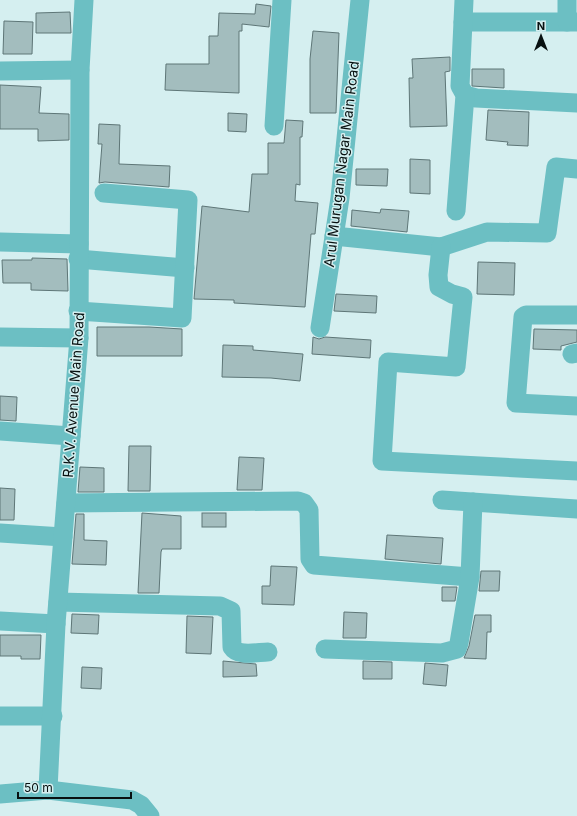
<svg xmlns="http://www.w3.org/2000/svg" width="577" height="816" font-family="Inter,sans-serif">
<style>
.building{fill:#a3bdbe;stroke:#5e7677}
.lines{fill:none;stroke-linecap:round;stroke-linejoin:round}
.minor{stroke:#6cbfc3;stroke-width:19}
.labels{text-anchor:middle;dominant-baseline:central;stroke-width:3;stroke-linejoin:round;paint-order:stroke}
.street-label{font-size:14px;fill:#081111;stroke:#d5eff0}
</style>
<rect width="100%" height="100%" fill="#d5eff0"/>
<g class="building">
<path d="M256,4L271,6L269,27L242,24V31H239V93L165,90L166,64H209V36H218L219,13L255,14Z"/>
<path d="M70,12L71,33H36V13Z"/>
<path d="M4,21L33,22L32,54H3Z"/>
<path d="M313,31L339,33L336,113H310V59Z"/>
<path d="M450,57V71L445,72L447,126L410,127L409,78H413L412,59Z"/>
<path d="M472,69H504V88L472,86Z"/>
<path d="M0,85L41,87L39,113L69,114V140L38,141V129H0Z"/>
<path d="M488,110L529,112L528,146L507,145L508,142L486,140Z"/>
<path d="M228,113L247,114L246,132L228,131Z"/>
<path d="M286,120L303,121L302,137H300V185L296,184L295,201L318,203L315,234H311L305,307L234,303V300L194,299L202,206L249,212L252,174H268V143H284Z"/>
<path d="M99,124L120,125L119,164L170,166L169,187L105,182L99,183L102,144H98Z"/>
<path d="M410,159L430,160V194L410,193Z"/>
<path d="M356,169H388L387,186L356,185Z"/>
<path d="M381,209L409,211L407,232L351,226L352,210L380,213Z"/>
<path d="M32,258L67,259L68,291L31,290V283H3L2,260H32Z"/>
<path d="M478,262L515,263L514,295L477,294Z"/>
<path d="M336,294L377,296L376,313L334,311Z"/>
<path d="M97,327H149L182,329V356H97Z"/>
<path d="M534,329L577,330V342L561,346V350L533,349Z"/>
<path d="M313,337L319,339L325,337L371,340L370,358L312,354Z"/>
<path d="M223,345L253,346V350L303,354L300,381L271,378L222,377Z"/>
<path d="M0,396L17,397L16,421L0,420Z"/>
<path d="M129,446H151L150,491H128Z"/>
<path d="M239,457L264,458L262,490H237Z"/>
<path d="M80,467L104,468V492H78Z"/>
<path d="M0,488L15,489L14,520H0Z"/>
<path d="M142,513L181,516V549H162L161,552L159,593H138Z"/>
<rect x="202" y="513" width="24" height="14"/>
<path d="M76,514H84V540L107,541L106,565L72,564Z"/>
<path d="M387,535L443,538L441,564L385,559Z"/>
<path d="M271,566L297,567L294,605L262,604V586H270Z"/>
<path d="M481,571H500L499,591H479Z"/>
<path d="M442,587H457L455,601H442Z"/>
<path d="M344,612L367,613L366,638H343Z"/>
<path d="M72,614L99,615L98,634L71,633Z"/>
<path d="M475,615H491V632H487L486,659L464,658L469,646Z"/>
<path d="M187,616L213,617L211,654L186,653Z"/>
<path d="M0,635H41L40,659H21V656H0Z"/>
<path d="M223,661L256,664L257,676L223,677Z"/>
<path d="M363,661L392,662V679H363Z"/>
<path d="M425,663L448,665L446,686L423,684Z"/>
<path d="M82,667L102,668L101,689L81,688Z"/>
</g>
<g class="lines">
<g class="minor">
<path d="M463,22H577"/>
<path d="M567,22V0"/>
<path d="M0,71L80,70"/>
<path d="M465,95L476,98L577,103"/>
<path d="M274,126L282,0"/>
<path d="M456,211L465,95L460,86L464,0"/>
<path d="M334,236L441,247L487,232L547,233L556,167L577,169"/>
<path d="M0,242L79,244"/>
<path d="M441,247L438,275L439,287L452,294L463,297L456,367L388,362L382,461L577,471"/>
<path d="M78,259L185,268"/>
<path d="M78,311L182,318L188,200L104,193"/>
<path d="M577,315H526L523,317L516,403L577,406"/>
<path d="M320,328L340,198L360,0"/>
<path d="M0,337L79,338"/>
<path d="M572,354L577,353"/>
<path d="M0,431L71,436"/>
<path d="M442,500L577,509"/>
<path d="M66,503L298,501L304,503L309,510L310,559L314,565L470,577"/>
<path d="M0,533L63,537"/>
<path d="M58,602L220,606L231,611L232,647C238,657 258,652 268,652"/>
<path d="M0,621L56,624"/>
<path d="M325,649L442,653L457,649L459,643L470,577L473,502"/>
<path d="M0,716H53"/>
<path d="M48,790L56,624L79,338L80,70L84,0"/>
<path d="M0,794L48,790L132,800L141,805L150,816"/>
</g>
</g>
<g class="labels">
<g class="street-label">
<text transform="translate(341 164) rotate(-83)">Arul Murugan Nagar Main Road</text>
<text transform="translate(73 395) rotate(-86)">R.K.V. Avenue Main Road</text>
</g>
</g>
<g transform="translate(541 36)" stroke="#d5eff0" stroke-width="3" paint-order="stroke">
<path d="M0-3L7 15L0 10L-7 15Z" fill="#081111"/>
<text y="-6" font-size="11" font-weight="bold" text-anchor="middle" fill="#081111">N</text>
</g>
<path d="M18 792v6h113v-6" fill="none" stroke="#081111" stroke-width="2"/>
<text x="24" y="792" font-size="12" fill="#081111" stroke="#d5eff0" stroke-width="3" paint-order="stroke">50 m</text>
</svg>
